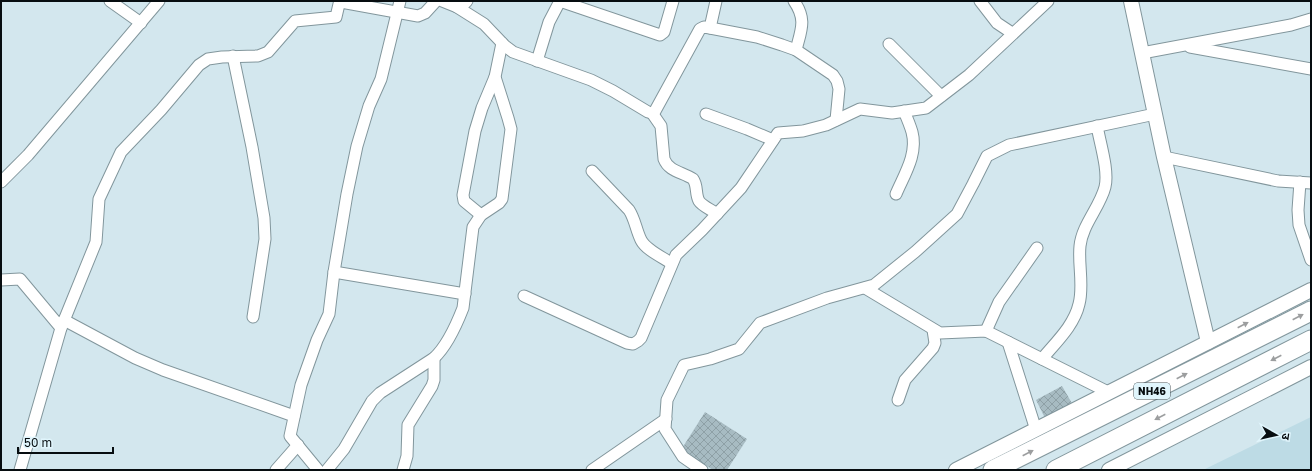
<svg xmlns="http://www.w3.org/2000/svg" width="1312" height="471" font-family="'Golos Text','Noto Sans Devanagari',sans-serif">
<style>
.built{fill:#bddbe5}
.building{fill:url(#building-cross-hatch)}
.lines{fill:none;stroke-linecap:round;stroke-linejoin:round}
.minor-casing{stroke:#82969c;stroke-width:13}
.tertiary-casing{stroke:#82969c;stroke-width:16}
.trunk-casing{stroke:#82969c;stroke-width:21}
.minor{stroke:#fff;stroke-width:11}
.tertiary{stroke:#fff;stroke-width:14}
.trunk{stroke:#fff;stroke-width:19}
.oneway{fill:#9c9e9f}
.labels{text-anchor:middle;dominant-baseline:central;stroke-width:3;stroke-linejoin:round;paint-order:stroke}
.shield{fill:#e0f5fc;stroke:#485357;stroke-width:1}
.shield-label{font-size:10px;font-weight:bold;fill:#070d10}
</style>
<defs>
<pattern id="building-cross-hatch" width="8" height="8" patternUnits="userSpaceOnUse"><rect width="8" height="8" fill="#a7bbc2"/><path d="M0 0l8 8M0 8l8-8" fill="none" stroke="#8ea0a6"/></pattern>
</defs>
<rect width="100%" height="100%" fill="#d3e7ee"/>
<path class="built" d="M1311,417V470H1203Z"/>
<g class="building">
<path d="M1062,386L1073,405L1046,420L1036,400Z"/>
<path d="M705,412L747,439L727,470H713L681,450Z"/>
</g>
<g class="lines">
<defs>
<g id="minor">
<path d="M110,1L141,23"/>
<path d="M442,1L457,7L464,4L467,1"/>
<path d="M560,1L660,35L664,32L673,1"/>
<path d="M794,1C807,20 801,30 796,50"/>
<path d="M980,1L997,23L1012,33"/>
<path d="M457,7L484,24L505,46L513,52L591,80L613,91L648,112L652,113L655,111L700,29L704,27L710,28L757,37L782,45L796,50L833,75L837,81L839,89L836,120"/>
<path d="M710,28L716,1"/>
<path d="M889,44L941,96"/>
<path d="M1190,47L1311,69"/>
<path d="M1142,53L1291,25L1311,19"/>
<path d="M233,56L252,147L264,218L265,239L253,317"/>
<path d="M537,61L549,22L560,1"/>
<path d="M652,113L661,126L664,159C669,172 683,172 693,179C698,186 695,194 699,201C702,206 712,210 717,214"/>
<path d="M706,114L747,129L773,140"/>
<path d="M1164,157L1278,181L1311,183"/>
<path d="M592,171L629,210C635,219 636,230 641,240C646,250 662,257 671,263"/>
<path d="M1,182L28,155L159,1"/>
<path d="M1300,182L1298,210L1299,225L1311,260"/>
<path d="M896,194C904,175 918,154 912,132C910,125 907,118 904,111"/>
<path d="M481,215L464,201L463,195L475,131L482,108L495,77"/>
<path d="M334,272L465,294"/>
<path d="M1,280L20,279L61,328L20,470"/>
<path d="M865,288L940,333L986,331L1108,392"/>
<path d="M524,296L627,343L633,344L638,341L641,338L676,255L702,230L741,188L778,133L803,131L826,125L860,109L892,113L926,108L969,75L1048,1"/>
<path d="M64,320L135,358L163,370L294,416"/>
<path d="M61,328L96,242L99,199L121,152L161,110L199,65L208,59L222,57L258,56L268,52L295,21L336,17L339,4L341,2L418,16L425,13L436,1"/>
<path d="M986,331L999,302L1037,248"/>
<path d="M1008,342L1036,430"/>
<path d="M1042,359C1055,343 1074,326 1079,304C1084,286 1078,264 1080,246C1082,225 1100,207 1105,187C1109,171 1100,143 1097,126"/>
<path d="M898,400L905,380L933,348L935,343L933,330"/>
<path d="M276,470L298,445"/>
<path d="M318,470L290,436L301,385L317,340L329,314L334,272L347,194L357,146L369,106L381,79L400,1"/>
<path d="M327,470L344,449L372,401L380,393L434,358C447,346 456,326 463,308L473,227L481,215L499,203L502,199L511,129L508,118L495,77L502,43"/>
<path d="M403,470L407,456L408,425L432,386L434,380V358"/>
<path d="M592,470L666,419"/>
<path d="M702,470L683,457L665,429L667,400L684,365L710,359L739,349L760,323L827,298L874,285L915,252L957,214L973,184L987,156L1009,145L1155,114"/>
</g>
<g id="tertiary">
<path d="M1131,1L1164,157L1208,342"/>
<path d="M956,470L1311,290"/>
<path d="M1109,470L1311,367"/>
</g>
<g id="trunk">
<path d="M993,470L1311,311"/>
<path d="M1056,470L1311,340"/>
</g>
</defs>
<use href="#minor" class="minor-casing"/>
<use href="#tertiary" class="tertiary-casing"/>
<use href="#trunk" class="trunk-casing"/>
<use href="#minor" class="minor"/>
<use href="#tertiary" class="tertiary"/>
<use href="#trunk" class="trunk"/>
</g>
<defs><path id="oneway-solid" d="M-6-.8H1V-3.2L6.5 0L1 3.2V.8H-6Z"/></defs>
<g class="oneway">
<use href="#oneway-solid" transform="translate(1298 317) rotate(-27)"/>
<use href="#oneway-solid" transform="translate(1243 325) rotate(-27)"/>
<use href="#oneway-solid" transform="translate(1276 358) rotate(153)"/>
<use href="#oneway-solid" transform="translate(1182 376) rotate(-27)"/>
<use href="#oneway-solid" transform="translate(1160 417) rotate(153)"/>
<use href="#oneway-solid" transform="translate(1028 453) rotate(-27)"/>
</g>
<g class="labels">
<rect class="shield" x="1134" y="383" width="36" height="16" rx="3"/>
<g class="shield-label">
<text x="1152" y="391">NH46</text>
</g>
</g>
<rect width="1312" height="471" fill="none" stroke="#070d10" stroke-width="4"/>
<g transform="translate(1276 435) rotate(98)" stroke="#e0f5fc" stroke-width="3" paint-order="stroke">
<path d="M0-3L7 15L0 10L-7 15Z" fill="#070d10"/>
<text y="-6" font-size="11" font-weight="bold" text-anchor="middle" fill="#070d10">उ</text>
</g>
<path d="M18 447v6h95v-6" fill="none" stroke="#070d10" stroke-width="2"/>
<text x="24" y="447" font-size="12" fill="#070d10" stroke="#e0f5fc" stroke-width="3" paint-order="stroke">50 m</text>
</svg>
